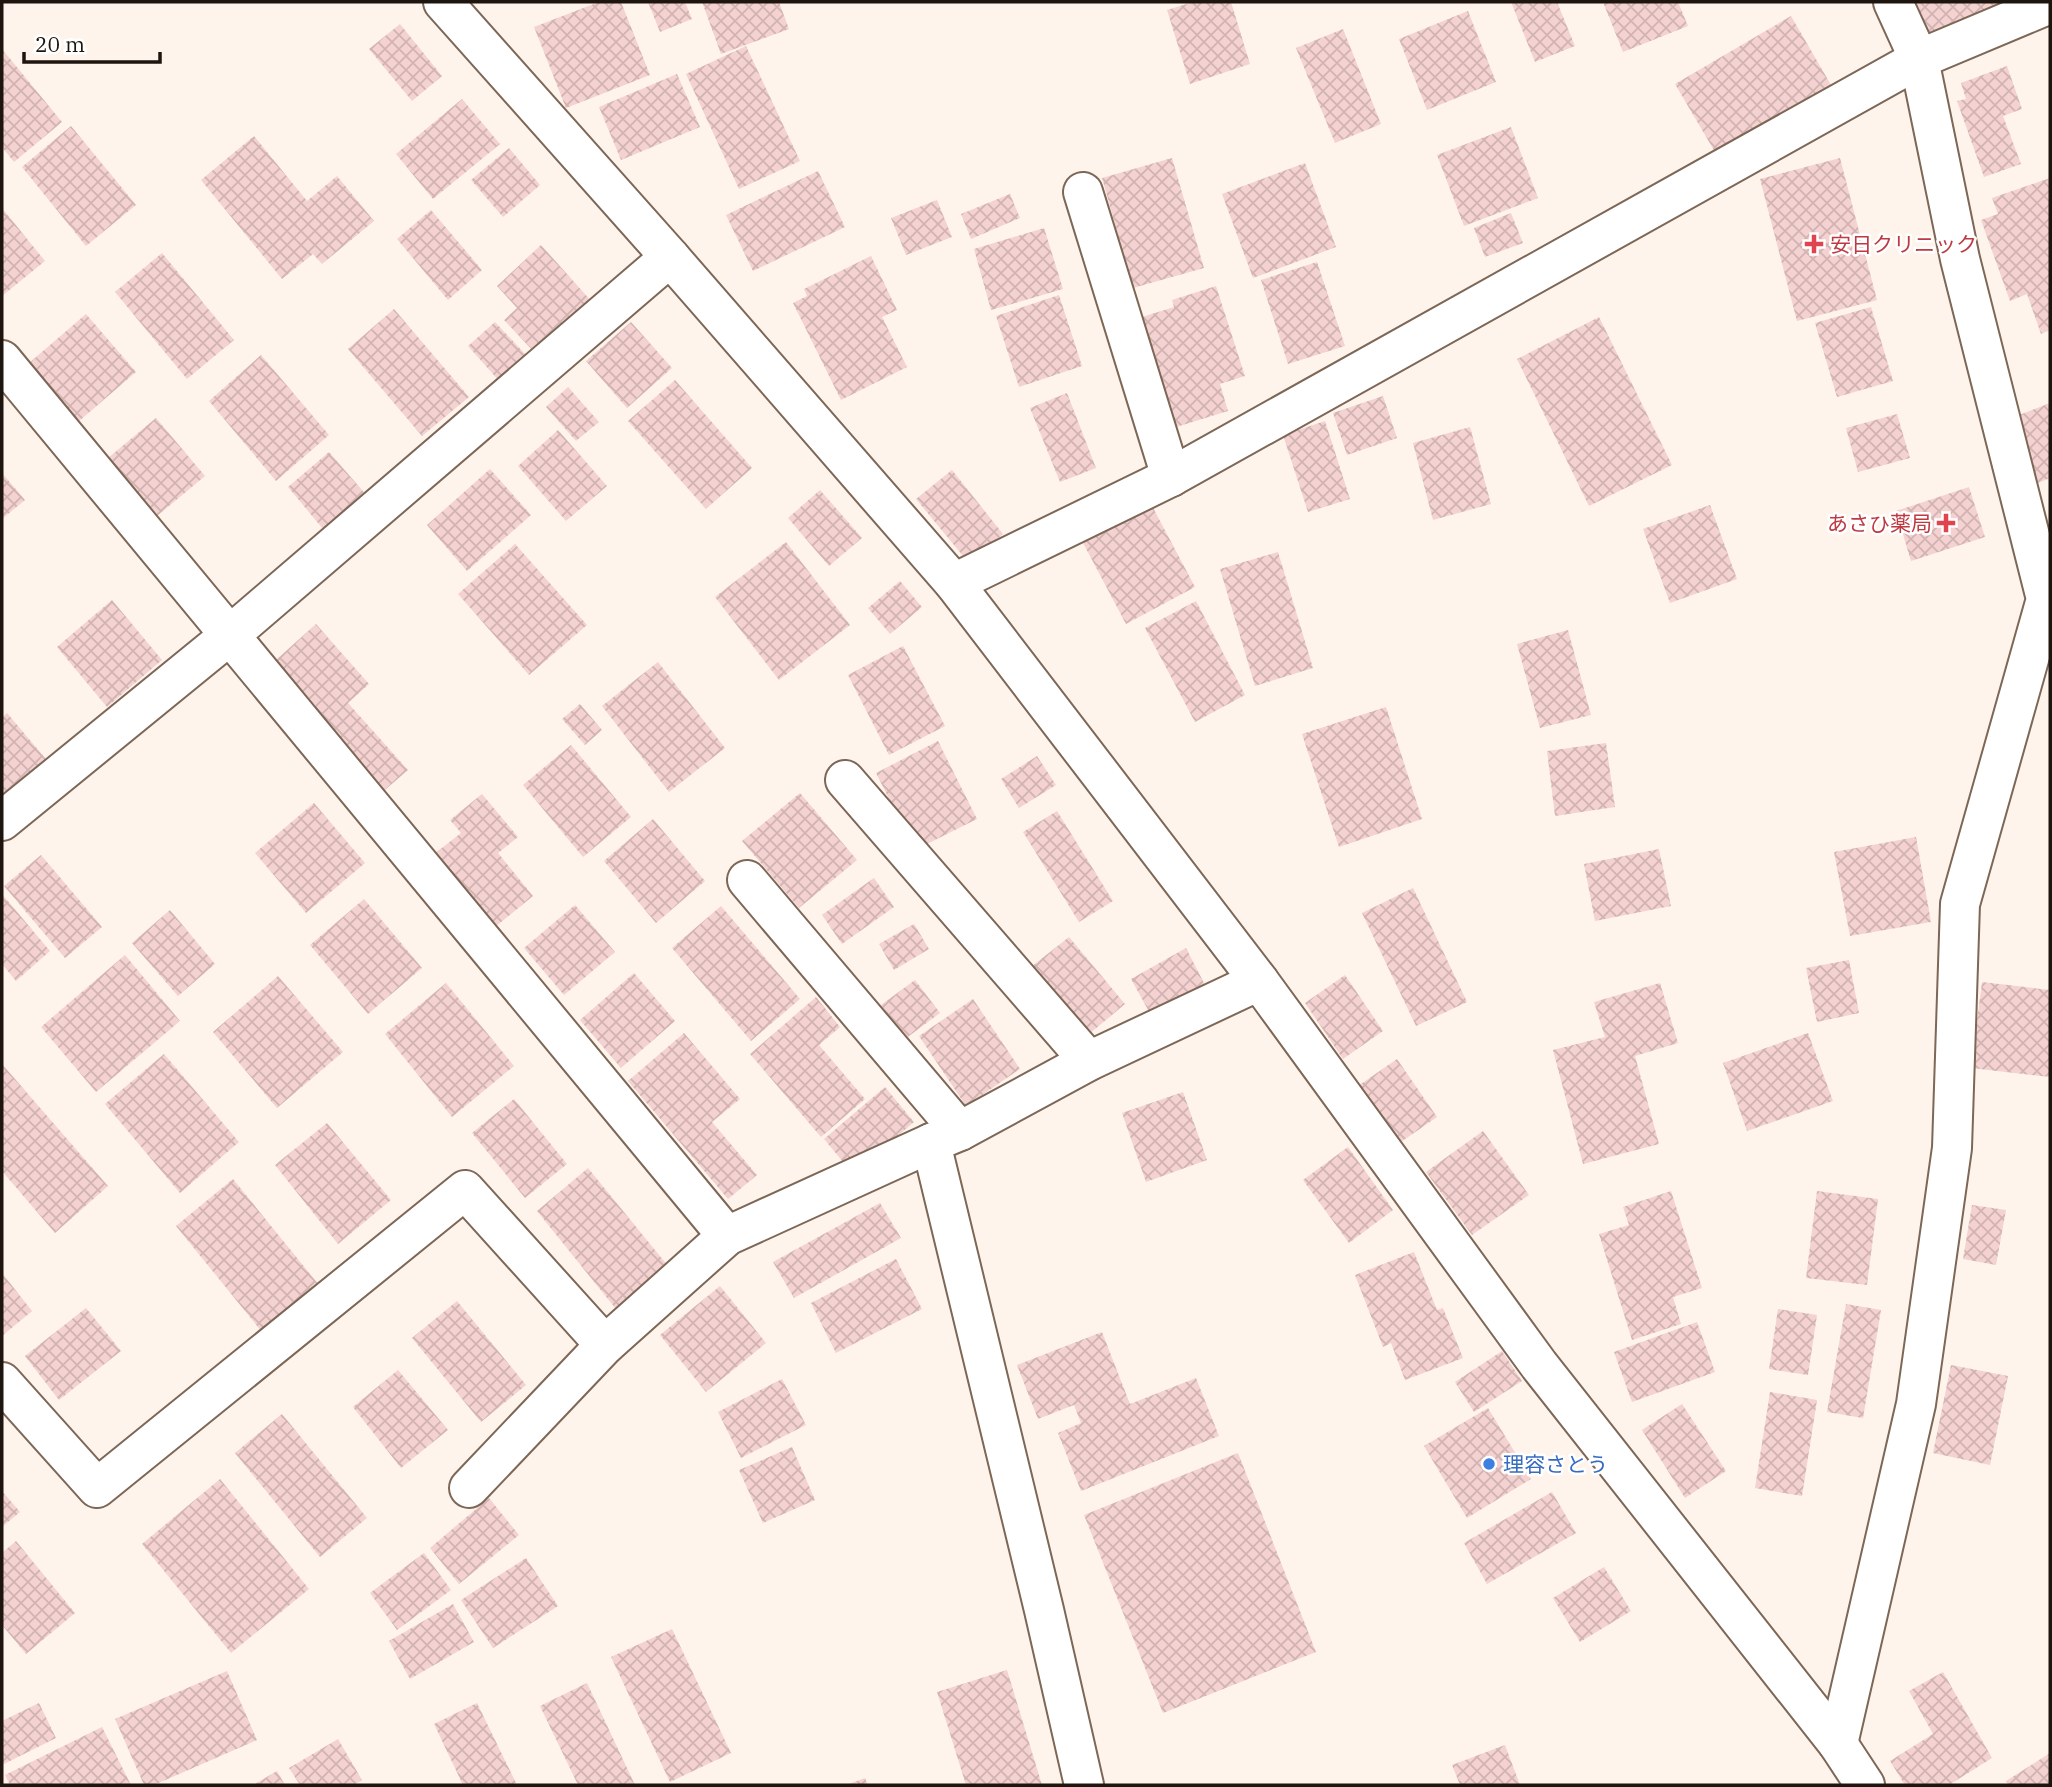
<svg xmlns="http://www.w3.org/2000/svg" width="2052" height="1787" font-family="'IBM Plex Serif','Noto Sans JP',serif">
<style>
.building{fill:url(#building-cross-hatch)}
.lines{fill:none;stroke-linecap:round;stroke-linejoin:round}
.minor-casing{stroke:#7d6756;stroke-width:42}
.minor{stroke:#fff;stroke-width:38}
.health-dot{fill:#e0444e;stroke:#fff;stroke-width:2.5}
.shop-dot{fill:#3f7fe0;stroke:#fff;stroke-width:2.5}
.labels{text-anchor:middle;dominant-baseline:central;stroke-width:5;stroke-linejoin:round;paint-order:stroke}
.health-label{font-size:21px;fill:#be3a42;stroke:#fff;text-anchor:start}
.shop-label{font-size:21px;fill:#366cbe;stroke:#fff;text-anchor:start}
</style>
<defs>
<pattern id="building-cross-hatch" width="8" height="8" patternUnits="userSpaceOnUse" patternTransform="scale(1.75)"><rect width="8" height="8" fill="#f4d2d1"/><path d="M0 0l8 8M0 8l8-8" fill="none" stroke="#d1b3b2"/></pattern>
</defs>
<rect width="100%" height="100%" fill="#fef4ec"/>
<g class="building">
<path d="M599,2H621L650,75L566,108L534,27Z"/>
<path d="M648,2H685L692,19L660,32Z"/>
<path d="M702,2H779L789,29L721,54Z"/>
<path d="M1193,2H1231L1250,64L1190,84L1167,10Z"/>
<path d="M1511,2H1557L1575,46L1535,62Z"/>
<path d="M1603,2H1678L1688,26L1623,52Z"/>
<path d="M1914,2H1999L2001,7L1925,34Z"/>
<path d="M1468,11L1496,82L1427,110L1399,39Z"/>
<path d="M1791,16L1831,85L1715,152L1675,84Z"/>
<path d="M400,24L442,76L412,101L369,49Z"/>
<path d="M1343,29L1381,124L1335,143L1296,48Z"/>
<path d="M746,46L800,161L739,189L686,74Z"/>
<path d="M2,49L62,122L14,162L2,147Z"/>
<path d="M2007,66L2022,109L2003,116L2021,164L1984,177L1957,101L1966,99L1961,83Z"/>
<path d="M677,74L700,127L621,160L599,107Z"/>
<path d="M462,99L500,144L433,199L396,154Z"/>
<path d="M71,126L136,205L86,246L22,167Z"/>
<path d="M1511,127L1538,198L1464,226L1437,155Z"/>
<path d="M254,136L307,201L337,176L374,221L322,264L313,254L282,279L201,180Z"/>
<path d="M509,148L540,185L503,217L471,180Z"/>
<path d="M1172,158L1204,268L1133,288L1102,178Z"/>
<path d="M1840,158L1877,300L1797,321L1760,179Z"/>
<path d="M1305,163L1336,247L1253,278L1222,194Z"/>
<path d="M818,171L845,227L753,271L726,215Z"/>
<path d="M2050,178V330L2041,334L2027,294L2010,301L1981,220L1998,214L1992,198Z"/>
<path d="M1010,194L1020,218L971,239L961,214Z"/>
<path d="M937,200L952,237L906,255L891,218Z"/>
<path d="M2,208L45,261L2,296Z"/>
<path d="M431,210L482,270L448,300L397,239Z"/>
<path d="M1511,213L1523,243L1485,257L1474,228Z"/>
<path d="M1044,228L1063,289L991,310L974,249Z"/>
<path d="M541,245L593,303L537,355L504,320L517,308L497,286Z"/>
<path d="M162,253L234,340L187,379L115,292Z"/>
<path d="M871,256L897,310L882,317L907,367L841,400L793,303L807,296L804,289Z"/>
<path d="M1317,262L1345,346L1288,364L1261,280Z"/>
<path d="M1216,286L1245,376L1220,384L1228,411L1173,428L1139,318L1174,307L1172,300Z"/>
<path d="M1059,295L1082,366L1019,387L996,316Z"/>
<path d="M1871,307L1893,381L1837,397L1815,323Z"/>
<path d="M394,309L469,397L422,436L348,349Z"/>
<path d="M86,314L136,372L78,422L28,364Z"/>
<path d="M1599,317L1672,465L1589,506L1517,359Z"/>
<path d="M495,322L528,357L500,382L468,346Z"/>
<path d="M631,322L672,368L627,408L586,361Z"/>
<path d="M261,355L329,435L276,481L209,401Z"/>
<path d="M675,380L752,468L706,509L628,421Z"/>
<path d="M568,387L599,422L576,441L546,407Z"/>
<path d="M1067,393L1096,468L1060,482L1030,408Z"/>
<path d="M1383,396L1397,438L1347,455L1333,413Z"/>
<path d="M2050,403V478L2038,483L2014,417Z"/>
<path d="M1897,414L1910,458L1858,472L1846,428Z"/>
<path d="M156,418L205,476L157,516L108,458Z"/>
<path d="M1325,421L1350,499L1308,512L1283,435Z"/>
<path d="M1470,427L1491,504L1433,520L1413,443Z"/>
<path d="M558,430L607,486L566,521L518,466Z"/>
<path d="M329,452L375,505L333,541L288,487Z"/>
<path d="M490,469L531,515L467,571L427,525Z"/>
<path d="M952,470L1003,534L968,562L916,499Z"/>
<path d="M2,473L25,500L2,519Z"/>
<path d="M1969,487L1985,537L1911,561L1896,511Z"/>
<path d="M820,490L862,538L829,566L788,518Z"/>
<path d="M1151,504L1195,587L1126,624L1082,541Z"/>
<path d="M1710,505L1737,579L1670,603L1643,529Z"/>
<path d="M786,542L850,625L779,680L715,597Z"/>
<path d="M515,544L587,625L529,675L458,594Z"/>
<path d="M1278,552L1313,668L1255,686L1220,569Z"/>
<path d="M900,581L922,607L890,634L868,608Z"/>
<path d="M112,600L162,660L107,707L57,647Z"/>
<path d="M1196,601L1245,695L1195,722L1145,628Z"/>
<path d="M316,624L369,684L348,703L408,770L378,796L306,714L316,706L276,660Z"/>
<path d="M1568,630L1591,715L1540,728L1517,644Z"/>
<path d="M903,646L945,726L889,755L848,675Z"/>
<path d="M658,662L725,748L669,792L602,706Z"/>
<path d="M580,704L602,730L585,745L562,719Z"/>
<path d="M1386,707L1422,819L1339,847L1302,734Z"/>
<path d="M7,713L51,765L2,798V718Z"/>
<path d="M938,741L977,819L915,850L876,773Z"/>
<path d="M1606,743L1615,807L1555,816L1547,751Z"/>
<path d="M571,745L631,817L583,857L523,785Z"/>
<path d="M1037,756L1056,785L1019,808L1001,779Z"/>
<path d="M800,793L857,860L799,908L742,841Z"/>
<path d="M482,794L518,837L498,853L533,896L489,932L429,858L461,833L450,820Z"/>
<path d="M314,803L365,863L306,913L255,853Z"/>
<path d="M1057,811L1113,901L1079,922L1023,832Z"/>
<path d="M653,819L705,881L656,923L604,861Z"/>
<path d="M1916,837L1931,922L1850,936L1834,852Z"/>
<path d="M1659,849L1671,906L1595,921L1584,864Z"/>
<path d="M41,855L102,927L65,958L4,886Z"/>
<path d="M874,878L894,907L842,944L822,915Z"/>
<path d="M1413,888L1467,1002L1416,1026L1362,913Z"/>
<path d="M2,894L50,951L16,981L2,964Z"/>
<path d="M364,899L422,968L368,1014L310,945Z"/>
<path d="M575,905L615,952L564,995L524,948Z"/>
<path d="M721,906L800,999L751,1041L672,948Z"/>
<path d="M170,910L215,964L178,996L132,943Z"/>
<path d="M914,924L929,949L894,970L879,944Z"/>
<path d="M1069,937L1125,1004L1088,1035L1031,967Z"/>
<path d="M1186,948L1206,987L1152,1017L1131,979Z"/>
<path d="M125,955L180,1021L96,1092L41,1027Z"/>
<path d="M1849,960L1859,1013L1817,1022L1806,968Z"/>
<path d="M634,973L675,1021L621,1068L580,1020Z"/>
<path d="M1345,975L1383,1031L1343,1059L1305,1003Z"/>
<path d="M278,976L343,1052L277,1108L213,1032Z"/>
<path d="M915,980L940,1013L905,1039L881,1005Z"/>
<path d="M1982,982L2050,990V1077L1971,1068Z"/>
<path d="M446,983L514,1066L452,1117L385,1034Z"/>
<path d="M1660,983L1678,1043L1635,1056L1659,1144L1583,1164L1553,1050L1605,1037L1594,1002Z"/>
<path d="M816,997L840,1027L819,1045L865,1099L821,1137L750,1054Z"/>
<path d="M973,999L1020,1069L966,1106L919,1036Z"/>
<path d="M684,1033L740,1099L712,1122L757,1175L728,1199L628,1081Z"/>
<path d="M1808,1033L1833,1101L1747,1131L1723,1063Z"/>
<path d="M164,1054L239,1142L180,1193L105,1104Z"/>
<path d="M1397,1059L1437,1117L1398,1144L1358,1086Z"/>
<path d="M2,1064L108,1186L55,1233L2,1171Z"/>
<path d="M885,1087L914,1122L853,1174L824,1139Z"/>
<path d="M1183,1092L1207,1160L1146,1182L1122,1113Z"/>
<path d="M514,1099L567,1164L525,1198L472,1133Z"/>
<path d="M327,1123L391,1200L338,1244L275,1165Z"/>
<path d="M1483,1131L1529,1195L1472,1235L1426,1172Z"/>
<path d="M1348,1147L1393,1210L1349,1243L1303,1180Z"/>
<path d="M588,1168L677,1277L624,1319L537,1211Z"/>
<path d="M233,1179L319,1285L262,1332L176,1226Z"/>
<path d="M1671,1191L1702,1288L1673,1297L1681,1324L1632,1340L1599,1234L1629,1225L1623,1207Z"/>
<path d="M1817,1191L1878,1199L1867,1285L1806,1278Z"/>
<path d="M880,1203L901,1238L794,1298L773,1262Z"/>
<path d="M1972,1205L2006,1210L1996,1265L1963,1259Z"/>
<path d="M1414,1252L1437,1310L1443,1308L1463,1358L1405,1380L1391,1343L1383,1347L1355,1275Z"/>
<path d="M896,1259L922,1309L836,1353L811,1303Z"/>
<path d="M2,1273L32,1311L2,1336Z"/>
<path d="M720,1286L766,1343L706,1392L660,1335Z"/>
<path d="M457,1301L526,1385L481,1422L412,1338Z"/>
<path d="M1846,1304L1881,1310L1863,1418L1827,1412Z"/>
<path d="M86,1308L121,1351L59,1400L25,1356Z"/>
<path d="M1778,1309L1817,1315L1808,1375L1769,1369Z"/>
<path d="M1697,1322L1715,1372L1632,1402L1614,1352Z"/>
<path d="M1102,1332L1130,1404L1196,1378L1219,1436L1081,1491L1058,1433L1081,1423L1074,1405L1038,1419L1017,1365Z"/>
<path d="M1502,1351L1522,1381L1474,1412L1455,1382Z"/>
<path d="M1951,1365L2008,1376L1990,1465L1933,1453Z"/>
<path d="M398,1370L448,1430L401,1468L353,1407Z"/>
<path d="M782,1379L806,1425L741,1458L718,1412Z"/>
<path d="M1770,1392L1817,1400L1802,1496L1755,1488Z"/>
<path d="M1682,1404L1726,1471L1685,1498L1642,1430Z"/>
<path d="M1488,1408L1531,1479L1467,1518L1424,1446Z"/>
<path d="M282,1414L367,1518L320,1557L235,1453Z"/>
<path d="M792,1447L815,1500L763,1523L739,1470Z"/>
<path d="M1238,1453L1316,1652L1163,1713L1084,1515Z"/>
<path d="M220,1479L309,1589L231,1653L142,1544Z"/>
<path d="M2,1491L20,1512L2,1527Z"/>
<path d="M1552,1492L1576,1533L1487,1584L1464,1543Z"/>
<path d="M489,1498L519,1535L459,1584L430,1548Z"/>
<path d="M16,1541L75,1613L26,1654L2,1625V1553Z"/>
<path d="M424,1553L451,1590L397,1630L370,1593Z"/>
<path d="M526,1558L558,1606L493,1648L461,1600Z"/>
<path d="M1604,1567L1631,1611L1580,1642L1553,1598Z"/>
<path d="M453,1604L474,1642L410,1679L389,1641Z"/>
<path d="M672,1629L731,1753L670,1782L611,1657Z"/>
<path d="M1007,1670L1042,1785H966L937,1692Z"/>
<path d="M227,1671L257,1740L154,1785H144L115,1719Z"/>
<path d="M1943,1672L1992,1758L1949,1785H1905L1890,1761L1933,1734L1909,1691Z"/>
<path d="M587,1683L635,1785H578L540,1706Z"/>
<path d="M39,1703L56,1738L2,1765V1721Z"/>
<path d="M477,1703L517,1785H463L434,1724Z"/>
<path d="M102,1727L131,1785H10L5,1775Z"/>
<path d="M338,1739L362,1780L353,1785H300L289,1768Z"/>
<path d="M1505,1745L1520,1785H1460L1452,1765Z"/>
<path d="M2050,1753V1785H2009L2006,1781Z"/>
<path d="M277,1771L285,1785H253Z"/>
<path d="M865,1778L868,1785H846Z"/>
</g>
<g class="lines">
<defs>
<g id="minor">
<path d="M443,2L670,257L954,583L1259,981L1539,1365L1838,1744L1865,1785"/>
<path d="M1083,192L1171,477"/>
<path d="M2,360L727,1236"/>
<path d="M954,583L1171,477L1919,59L2050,4"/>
<path d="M845,780L1089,1061"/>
<path d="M2,821L230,635L670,257"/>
<path d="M747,880L960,1131"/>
<path d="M2,1382L97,1488L465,1190L605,1345"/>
<path d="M469,1488L605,1345L727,1236L931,1143"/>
<path d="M1838,1744L1916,1404L1952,1148L1960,904L2046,599L1960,259L1919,59L1893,2"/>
<path d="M1084,1785L1044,1610L931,1143L960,1131L1089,1061L1259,981"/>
</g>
</defs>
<use href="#minor" class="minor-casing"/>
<use href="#minor" class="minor"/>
</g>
<g class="health-dot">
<path d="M1810.5 233.5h7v7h7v7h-7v7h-7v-7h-7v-7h7z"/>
<path d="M1942.5 512.5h7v7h7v7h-7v7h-7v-7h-7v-7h7z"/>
</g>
<circle class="shop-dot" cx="1489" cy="1464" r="7"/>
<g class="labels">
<g class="health-label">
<text x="1830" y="244">安日クリニック</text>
<text x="1932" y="523" text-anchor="end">あさひ薬局</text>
</g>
<g class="shop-label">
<text x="1503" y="1464">理容さとう</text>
</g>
</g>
<rect width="2052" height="1787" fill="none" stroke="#1e150e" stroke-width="7"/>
<path d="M24 52v10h136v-10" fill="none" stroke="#1e150e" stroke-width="3.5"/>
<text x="35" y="52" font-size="21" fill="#1e150e" stroke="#ffffff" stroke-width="5" paint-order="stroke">20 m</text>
</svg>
